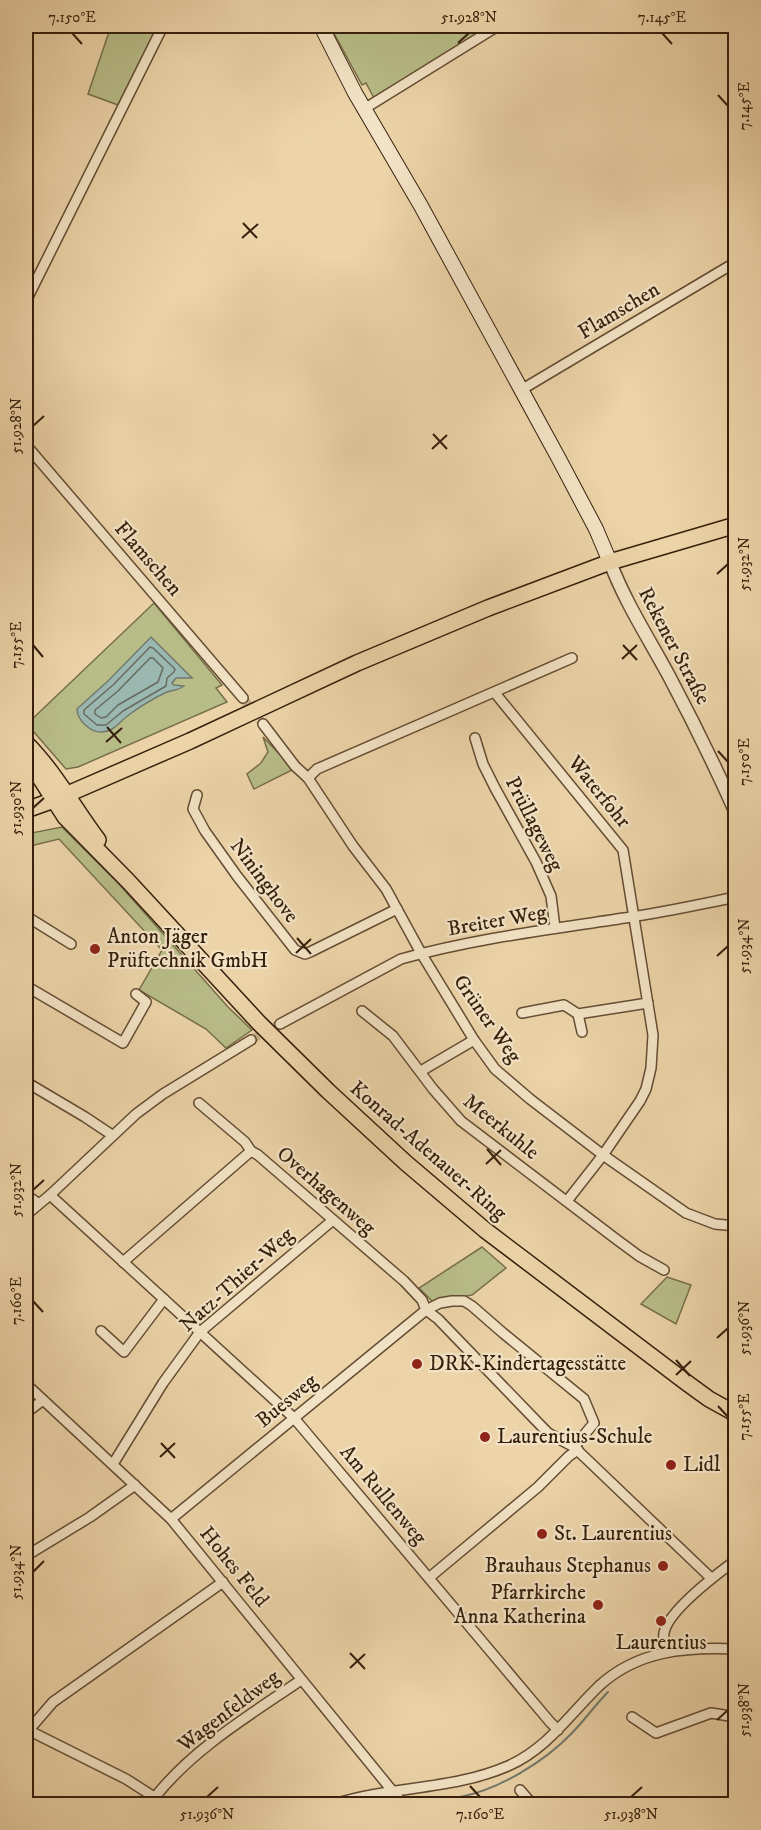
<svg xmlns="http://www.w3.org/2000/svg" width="761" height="1830" font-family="'IM FELL DW Pica',serif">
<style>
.green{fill:#b8bd88;stroke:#776e4a;stroke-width:1.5}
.water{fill:#9ab7b0;stroke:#727a6e;stroke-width:1.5}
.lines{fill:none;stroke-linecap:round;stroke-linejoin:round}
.shore{stroke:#686b5e;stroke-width:1.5}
.stream{stroke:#727a6e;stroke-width:2}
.minor-tunnel{stroke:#c8b089;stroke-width:9;stroke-dasharray:9 4.5;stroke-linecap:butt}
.minor-casing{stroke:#644c33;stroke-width:12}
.tertiary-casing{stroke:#644c33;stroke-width:15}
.secondary-casing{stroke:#361f0c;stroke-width:16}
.primary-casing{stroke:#361f0c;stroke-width:18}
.minor{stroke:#f3e3c6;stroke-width:9}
.tertiary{stroke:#f3e3c6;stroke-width:12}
.secondary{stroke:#f3e3c6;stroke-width:14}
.primary{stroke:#ecd4a8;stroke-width:15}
.ticks{fill:none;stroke:#361f0c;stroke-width:2}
.poi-dot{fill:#8f2418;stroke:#f3e3c6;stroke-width:2}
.labels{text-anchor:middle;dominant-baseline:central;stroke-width:4.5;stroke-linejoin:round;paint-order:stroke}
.street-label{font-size:21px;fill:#361f0c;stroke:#f3e3c6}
.poi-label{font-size:21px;fill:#361f0c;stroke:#f3e3c6;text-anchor:start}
.neatline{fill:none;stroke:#361f0c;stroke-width:2}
.ticks-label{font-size:15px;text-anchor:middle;fill:#361f0c}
</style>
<rect width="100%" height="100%" fill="#ecd4a8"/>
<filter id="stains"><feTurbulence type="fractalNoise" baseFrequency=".00333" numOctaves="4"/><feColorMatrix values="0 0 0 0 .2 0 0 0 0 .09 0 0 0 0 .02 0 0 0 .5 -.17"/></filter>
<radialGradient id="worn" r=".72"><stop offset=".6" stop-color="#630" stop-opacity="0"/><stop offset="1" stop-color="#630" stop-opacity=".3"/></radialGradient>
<g class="green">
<path d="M111,26H158L118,105L88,94Z"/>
<path d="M330,26H348L353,31L361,26H490L374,98L366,83L362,85Z"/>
<path d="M154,603L222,685L216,688L227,702L78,767L66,769L27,724Z"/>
<path d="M263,737L294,769L254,789L247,774L261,763L268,752Z"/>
<path d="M62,827L119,884L228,1007L252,1030L226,1048L206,1029L139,990L162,950L59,839L26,847V834Z"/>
<path d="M482,1247L506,1268L472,1295L432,1301L419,1288Z"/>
<path d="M667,1277L691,1285L676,1324L641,1304Z"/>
</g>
<path class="water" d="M151,637L192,678H176L172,683L174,685L184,686C179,690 173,690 167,692C154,698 141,706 130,714C121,720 114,732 102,732C91,733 77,720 77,709L109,680Z"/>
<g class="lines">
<g class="shore">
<path d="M150,647L153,648L175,669L174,672L167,678L166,686L123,711L106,725H97L84,714V710L113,685Z"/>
<path d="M150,658H153L163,668L158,682L118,705L106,717L101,718L95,714V710L118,691Z"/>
</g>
<g class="stream">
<path d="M404,1801C423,1800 441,1801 460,1797C498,1790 544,1762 571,1734C584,1721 595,1705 608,1692"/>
<path d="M378,1804L399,1802"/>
</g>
<g class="minor-tunnel">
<path d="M243,698L263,724"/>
<path d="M251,1040L280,1024"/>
</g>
<defs>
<g id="minor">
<path d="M364,109L498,26"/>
<path d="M26,301L163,26"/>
<path d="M521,390L736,262"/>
<path d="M26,445L243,698"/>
<path d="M495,693L623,850L653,1035L651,1068L646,1089L640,1101L603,1155L567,1201"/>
<path d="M263,724L295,766L308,778L353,846L386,889L421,953L474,1040L495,1069L530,1099L603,1155L686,1213L715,1224L736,1226"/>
<path d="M475,738L483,764L495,788L536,862L551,896L555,928"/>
<path d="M308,778L317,769L572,658"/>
<path d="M197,795L193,809L205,831L237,876L295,950L305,954L310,952L397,909"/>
<path d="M26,916L71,944"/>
<path d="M26,986L123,1043L146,1002L136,994"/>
<path d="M362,1011L393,1036L433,1089L461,1121L616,1239L639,1256L664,1270"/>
<path d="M522,1013L564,1005L578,1014L648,1003"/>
<path d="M578,1014L582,1032"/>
<path d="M280,1024L401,959C476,938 554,929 631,917C666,912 701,904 736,897"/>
<path d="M421,1071L474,1040"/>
<path d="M26,1082L85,1117L112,1135"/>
<path d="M199,1103L245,1142L251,1151L258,1155L404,1281L422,1300L426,1310L438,1319L548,1433L574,1447L711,1578"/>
<path d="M26,1195L38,1203"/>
<path d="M50,1195L294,1418L550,1722L558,1730"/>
<path d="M26,1215L50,1195L136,1114L163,1094L251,1040"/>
<path d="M123,1262L251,1151"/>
<path d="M101,1331L124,1352L164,1299"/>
<path d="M26,1384L171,1519L403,1804"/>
<path d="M26,1413L43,1400"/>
<path d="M113,1464L163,1383L200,1332L333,1220"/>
<path d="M171,1519L426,1310L440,1303L452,1301H464L472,1306L503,1333L584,1399L594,1423L574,1447"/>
<path d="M26,1556L90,1517L135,1485"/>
<path d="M430,1577L538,1487L569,1456L578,1450"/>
<path d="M665,1652C665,1646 663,1639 664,1633C668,1611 717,1574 736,1560"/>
<path d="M632,1717L656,1733L711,1713L736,1717"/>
<path d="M26,1729L126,1779L165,1804"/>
<path d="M28,1731L53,1702L223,1582"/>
<path d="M520,1790L532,1804"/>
<path d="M155,1797C194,1748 250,1715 301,1680"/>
<path d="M335,1804C391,1786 453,1790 508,1766C547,1749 570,1714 599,1686C638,1650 686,1647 736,1649"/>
</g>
<path id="tertiary" d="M610,562C625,602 649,639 669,676C693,721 715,766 736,813"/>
<path id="secondary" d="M321,26L355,93L421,206L559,459L596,529L610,562"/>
<g id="primary">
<path d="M26,743C55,772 73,807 98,840"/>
<path d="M26,756L65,817L128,881L259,1023L328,1091L406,1163L485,1230L687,1383L709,1399L736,1414"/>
<path d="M26,810L54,800L190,741L357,663L488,608L610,562L736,525"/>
</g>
</defs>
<use href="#minor" class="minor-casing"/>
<use href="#tertiary" class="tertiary-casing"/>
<use href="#secondary" class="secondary-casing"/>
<use href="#primary" class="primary-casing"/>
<use href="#minor" class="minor"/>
<use href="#tertiary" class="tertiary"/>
<use href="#secondary" class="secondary"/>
<use href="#primary" class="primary"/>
</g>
<path class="ticks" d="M72,33L82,44M662,33L672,44M458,43L469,33M718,95L728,106M243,223L257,238M242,238L258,224M33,426L44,416M433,434L447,449M432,449L447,435M717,574L728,564M33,645L43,657M623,645L637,660M622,659L637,645M107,727L121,743M106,742L122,728M718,751L728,762M33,808L44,798M297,938L311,954M296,953L311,939M717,956L728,946M487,1149L501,1165M486,1164L501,1150M33,1190L44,1180M33,1301L43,1312M717,1338L728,1328M676,1360L690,1376M676,1375L691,1361M718,1406L728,1417M161,1443L175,1458M160,1457L175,1443M33,1572L44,1561M350,1653L365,1669M350,1668L365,1654M717,1720L728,1710M470,1786L480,1797M207,1797L218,1787M631,1797L642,1787"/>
<g class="poi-dot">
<circle cx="95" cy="949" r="6"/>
<circle cx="417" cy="1364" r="6"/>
<circle cx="485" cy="1437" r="6"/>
<circle cx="671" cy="1465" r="6"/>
<circle cx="542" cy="1534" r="6"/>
<circle cx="663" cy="1566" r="6"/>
<circle cx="598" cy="1605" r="6"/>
<circle cx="661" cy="1621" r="6"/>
</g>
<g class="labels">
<g class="street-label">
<text transform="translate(619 311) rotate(-31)">Flamschen</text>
<text transform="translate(148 559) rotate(49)">Flamschen</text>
<text transform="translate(674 646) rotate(62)">Rekener Straße</text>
<text transform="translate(599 792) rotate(51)">Waterfohr</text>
<text transform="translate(534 824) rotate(63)">Prüllageweg</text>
<text transform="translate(264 881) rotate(53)">Nininghove</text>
<text transform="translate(497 921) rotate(-10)">Breiter Weg</text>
<text transform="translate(487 1019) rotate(55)">Grüner Weg</text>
<text transform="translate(501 1127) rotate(39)">Meerkuhle</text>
<text transform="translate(428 1151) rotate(41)">Konrad-Adenauer-Ring</text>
<text transform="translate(326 1191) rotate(41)">Overhagenweg</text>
<text transform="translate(237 1280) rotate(-42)">Natz-Thier-Weg</text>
<text transform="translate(287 1401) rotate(-39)">Buesweg</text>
<text transform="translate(383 1495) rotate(50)">Am Rullenweg</text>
<text transform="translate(234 1567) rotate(51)">Hohes Feld</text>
<text transform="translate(229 1711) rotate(-37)">Wagenfeldweg</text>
</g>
<g class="poi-label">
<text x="107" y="937">Anton Jäger<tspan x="107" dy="24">Prüftechnik GmbH</tspan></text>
<text x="429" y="1364">DRK-Kindertagesstätte</text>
<text x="497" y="1437">Laurentius-Schule</text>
<text x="683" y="1465">Lidl</text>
<text x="554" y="1534">St. Laurentius</text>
<text x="651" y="1566" text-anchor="end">Brauhaus Stephanus</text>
<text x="586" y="1593" text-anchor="end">Pfarrkirche<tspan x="586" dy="24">Anna Katherina</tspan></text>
<text x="661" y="1643" text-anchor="middle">Laurentius</text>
</g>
</g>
<rect width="761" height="1830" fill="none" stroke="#ecd4a8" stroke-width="66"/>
<rect x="33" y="33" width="695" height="1764" class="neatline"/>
<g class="ticks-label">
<text x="72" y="22">7.150°E</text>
<text x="469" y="22">51.928°N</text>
<text x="662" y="22">7.145°E</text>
<text transform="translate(744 106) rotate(-90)" y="5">7.145°E</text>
<text transform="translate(16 426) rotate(-90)" y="5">51.928°N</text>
<text transform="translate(744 564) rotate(-90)" y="5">51.932°N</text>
<text transform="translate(16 645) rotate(-90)" y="5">7.155°E</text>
<text transform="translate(744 762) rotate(-90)" y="5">7.150°E</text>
<text transform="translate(16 808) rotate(-90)" y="5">51.930°N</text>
<text transform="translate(744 946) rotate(-90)" y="5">51.934°N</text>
<text transform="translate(16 1190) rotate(-90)" y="5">51.932°N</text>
<text transform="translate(16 1301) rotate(-90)" y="5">7.160°E</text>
<text transform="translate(744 1328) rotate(-90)" y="5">51.936°N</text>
<text transform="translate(744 1417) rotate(-90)" y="5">7.155°E</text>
<text transform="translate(16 1572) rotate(-90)" y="5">51.934°N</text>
<text transform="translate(744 1710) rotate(-90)" y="5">51.938°N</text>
<text x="207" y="1819">51.936°N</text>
<text x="480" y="1819">7.160°E</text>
<text x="631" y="1819">51.938°N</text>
</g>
<rect width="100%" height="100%" filter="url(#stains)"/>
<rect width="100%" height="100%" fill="url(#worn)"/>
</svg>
